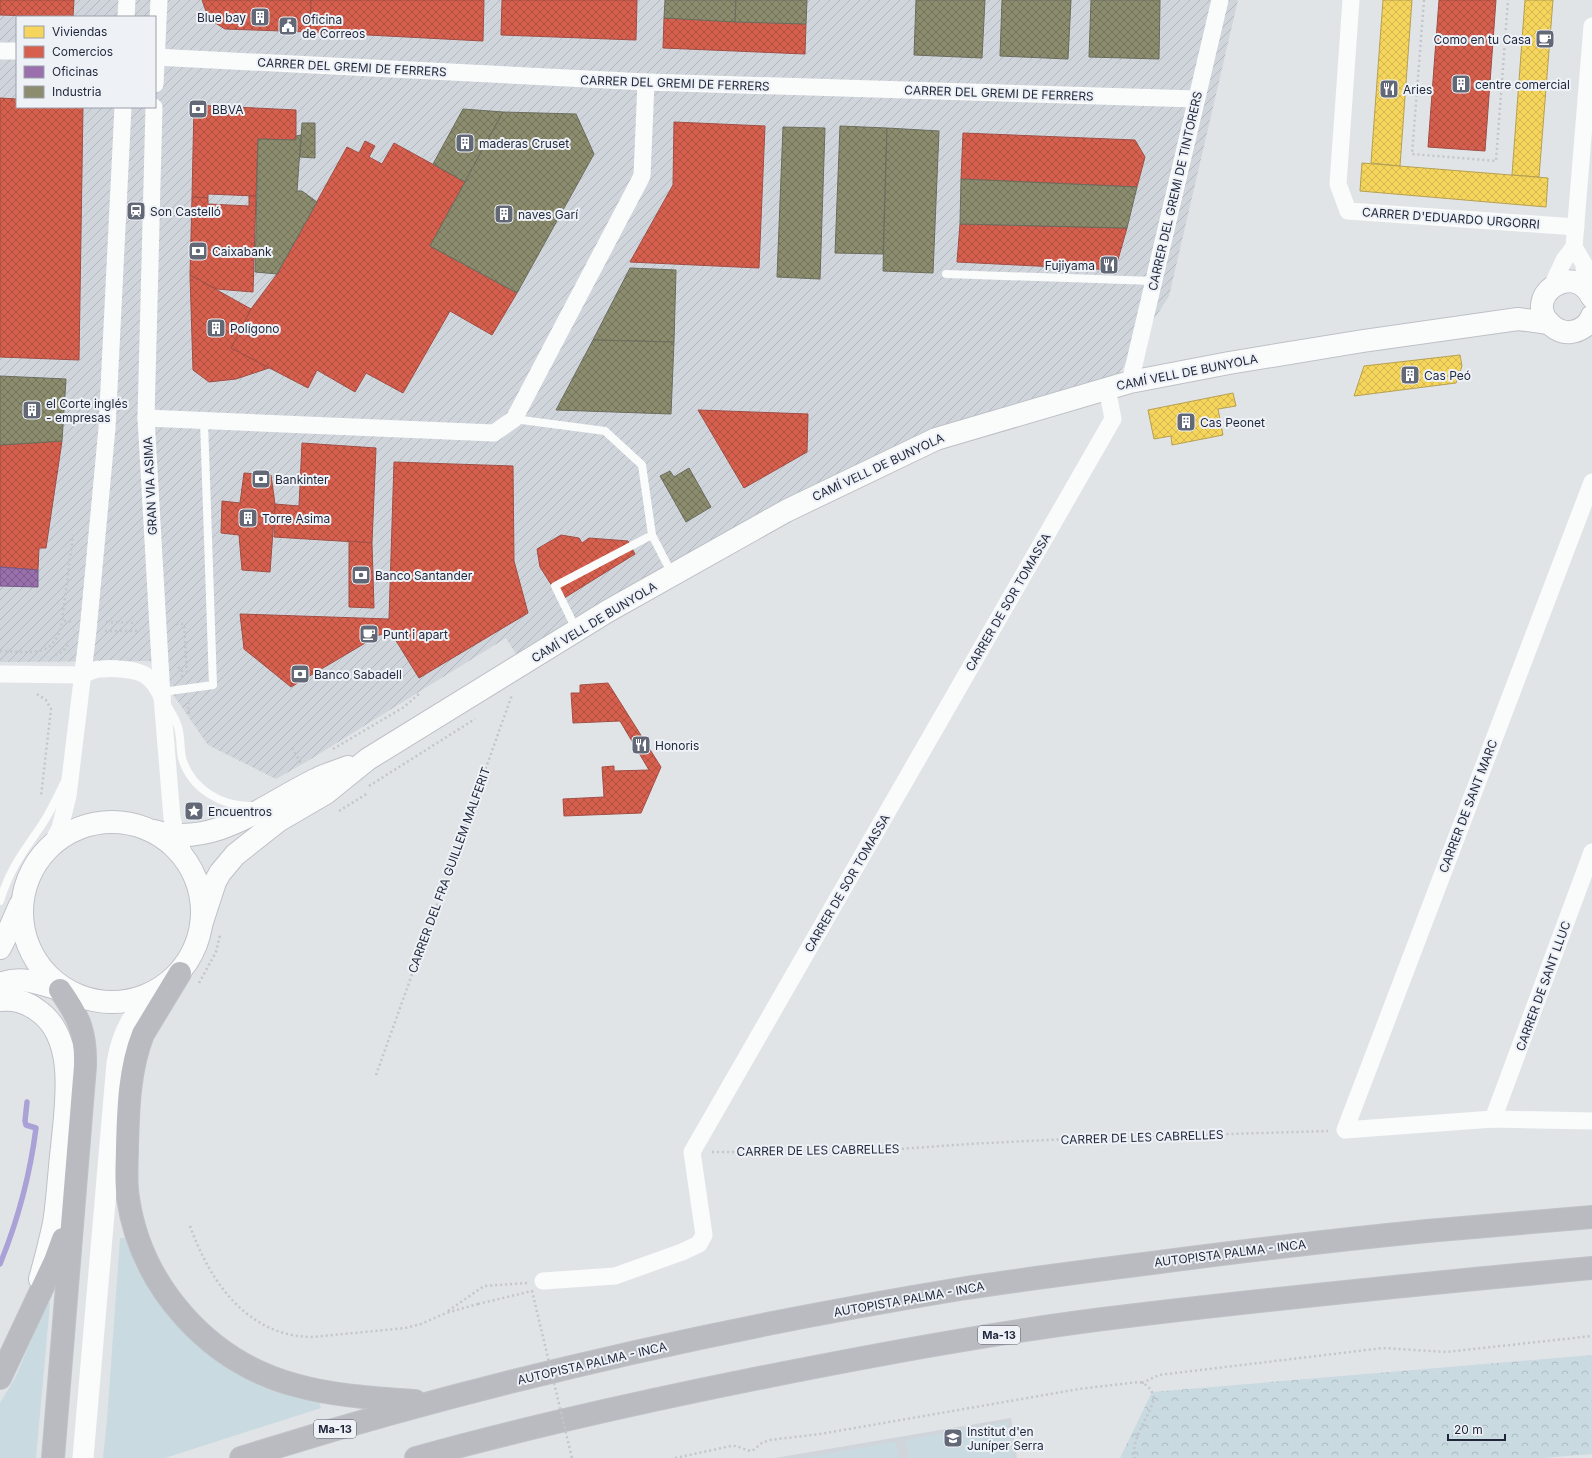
<svg xmlns="http://www.w3.org/2000/svg" width="1592" height="1458" font-family="Inter,sans-serif">
<style>
.built{fill:#d0d5db}
.industrial{fill:url(#industrial-furrows);fill-rule:evenodd}
.grass{fill:#c9dae1}
.park{fill:url(#park-crowns)}
.homes{fill:url(#homes-cross-hatch);stroke:#b6a052}
.shops{fill:url(#shops-cross-hatch);stroke:#9f4f47}
.offices{fill:url(#offices-cross-hatch);stroke:#745a89}
.industry{fill:url(#industry-cross-hatch);stroke:#6b6d5e}
.lines{fill:none;stroke-linecap:round;stroke-linejoin:round}
.stream{stroke:#aaa2d7;stroke-width:5.5}
.secondary-casing{stroke:#bdc1c7;stroke-width:24}
.motorway-casing{stroke:#bfc2c7;stroke-width:24}
.path{stroke:#c3c5cb;stroke-width:2.5;stroke-dasharray:2 3;stroke-linecap:butt}
.service{stroke:#fafbfb;stroke-width:8}
.minor{stroke:#fafbfb;stroke-width:17}
.tertiary{stroke:#fafbfb;stroke-width:21}
.secondary{stroke:#fafbfb;stroke-width:22}
.motorway{stroke:#b9bbc1;stroke-width:22}
.path-bridge{stroke:#c3c5cb;stroke-width:2.5;stroke-dasharray:2 3;stroke-linecap:butt}
.labels{text-anchor:middle;dominant-baseline:central;stroke-width:4;stroke-linejoin:round;paint-order:stroke}
.shield{fill:#eef2f7;stroke:#5d6373;stroke-width:1}
.shield-label{font-size:11px;font-weight:bold;fill:#1f263a}
.poi-label{font-size:12px;fill:#1f263a;stroke:#eef2f7;text-anchor:start}
.street-label{font-size:12px;fill:#1f263a;stroke:#eef2f7}
</style>
<defs>
<pattern id="industrial-furrows" width="10" height="10" patternUnits="userSpaceOnUse"><rect width="10" height="10" fill="#d0d5db"/><path d="M-1 1l2-2M0 10L10 0M9 11l2-2" fill="none" stroke="#b2b7bd"/></pattern>
<pattern id="park-crowns" width="20" height="18" patternUnits="userSpaceOnUse"><rect width="20" height="18" fill="#c9dae1"/><path d="M2 6a3 3 0 1 1 6 0M12 15a3 3 0 1 1 6 0" fill="none" stroke="#acbbc2"/></pattern>
<pattern id="homes-cross-hatch" width="8" height="8" patternUnits="userSpaceOnUse"><rect width="8" height="8" fill="#f6d55c"/><path d="M0 0l8 8M0 8l8-8" fill="none" stroke="#d2b751"/></pattern>
<pattern id="shops-cross-hatch" width="8" height="8" patternUnits="userSpaceOnUse"><rect width="8" height="8" fill="#d6604d"/><path d="M0 0l8 8M0 8l8-8" fill="none" stroke="#ad4f41"/></pattern>
<pattern id="offices-cross-hatch" width="8" height="8" patternUnits="userSpaceOnUse"><rect width="8" height="8" fill="#9970ab"/><path d="M0 0l8 8M0 8l8-8" fill="none" stroke="#7c5c8c"/></pattern>
<pattern id="industry-cross-hatch" width="8" height="8" patternUnits="userSpaceOnUse"><rect width="8" height="8" fill="#8c8c6e"/><path d="M0 0l8 8M0 8l8-8" fill="none" stroke="#72725b"/></pattern>
</defs>
<rect width="100%" height="100%" fill="#e1e4e7"/>
<path class="built" d="M1011,1418L1017,1458H775Z"/>
<path class="industrial" d="M0,0H1238L1169,296L1118,375L936,439L522,664L506,638L306,762L276,779L208,745L150,661L0,662ZM17,17H155V107H17Z"/>
<g class="grass">
<path d="M120,1238H125C129,1249 133,1261 139,1272C168,1322 213,1368 268,1389C284,1394 302,1397 319,1401L321,1408L165,1458H103L107,1420Z"/>
<path d="M47,1303H50L36,1458H0V1403L15,1378Z"/>
<path d="M1007,1422L1013,1458H909L905,1440Z"/>
<path d="M896,1442L899,1458H802Z"/>
</g>
<path class="park" d="M1592,1355V1454L1543,1458H1120L1152,1392Z"/>
<g class="homes">
<path d="M1383,0H1412L1400,166L1371,163Z"/>
<path d="M1525,0H1553L1539,177L1512,175Z"/>
<path d="M1362,163L1548,178L1546,207L1360,191Z"/>
<path d="M1460,355L1462,366L1456,383L1354,396L1364,366Z"/>
<path d="M1233,393L1236,406L1218,409L1223,435L1172,445L1171,436L1154,439L1148,410Z"/>
</g>
<g class="shops">
<path d="M0,0H74L73,17L0,15Z"/>
<path d="M202,0H311L310,32L225,29L212,21L207,14Z"/>
<path d="M311,0H484L483,41L310,32Z"/>
<path d="M502,0H637L636,40L501,35Z"/>
<path d="M1439,0H1496L1485,151L1428,147Z"/>
<path d="M664,18L806,24L805,54L663,48Z"/>
<path d="M0,98L17,99V107H83L79,360L0,357Z"/>
<path d="M194,105L296,110V140L258,139L256,196L208,194V198L192,197Z"/>
<path d="M674,122L765,126L759,268L630,262L673,185Z"/>
<path d="M963,133L1135,140L1145,157L1137,187L961,179Z"/>
<path d="M365,141L375,146L369,157L382,164L394,143L465,182L430,246L517,293L492,335L450,311L403,393L366,373L355,392L317,370L308,388L231,348L251,309L277,274L347,147L359,153Z"/>
<path d="M249,196H256L253,292L216,289L190,275L192,197L208,198V204L249,206Z"/>
<path d="M960,224L1127,228L1115,270L957,262Z"/>
<path d="M190,275L251,309L231,348L269,368L236,379L209,382L193,370Z"/>
<path d="M698,410L808,414L807,452L744,488Z"/>
<path d="M62,441L46,548H39L38,570L0,567V445Z"/>
<path d="M302,443L376,448L372,543L274,537L275,504L299,506Z"/>
<path d="M394,462L513,466L514,561L528,613L419,678L395,639L391,635L385,633L377,636L291,687L244,649L240,614L389,619Z"/>
<path d="M244,473L271,475L275,504L270,572L242,570L239,535L221,533L222,501L240,503Z"/>
<path d="M561,535L579,538L582,543L589,538L628,541L635,554L561,600L540,567L537,549Z"/>
<path d="M349,541L372,543L374,608L349,607Z"/>
<path d="M608,683L661,767L641,813L564,816L563,799L604,797L602,767L614,766V771L649,770L620,721L573,723L571,693H580V685Z"/>
</g>
<path class="offices" d="M0,567L38,570V587L0,586Z"/>
<g class="industry">
<path d="M665,0H736L735,22L664,18Z"/>
<path d="M736,0H807L806,24L735,22Z"/>
<path d="M916,0H985L982,58L914,55Z"/>
<path d="M1002,0H1071L1068,59L1000,56Z"/>
<path d="M1091,0H1160L1159,59L1089,57Z"/>
<path d="M463,109L503,112L465,182L433,164Z"/>
<path d="M503,112L576,114L594,154L517,293L430,246Z"/>
<path d="M302,123H315V158L300,157Z"/>
<path d="M840,126L887,128L883,254L835,253Z"/>
<path d="M783,127L825,128L820,279L777,277Z"/>
<path d="M887,128L939,131L933,273L883,271Z"/>
<path d="M301,135L297,191H302L317,202L277,274L255,272L258,139L296,140V136Z"/>
<path d="M961,179L1137,187L1127,228L960,224Z"/>
<path d="M630,268L676,270L674,342L593,340Z"/>
<path d="M593,340L674,342L671,414L556,410Z"/>
<path d="M0,376L66,379L62,441L0,445Z"/>
<path d="M689,468L711,507L686,522L660,476L670,471L674,477Z"/>
</g>
<g class="lines">
<path class="stream" d="M0,1264C18,1220 30,1175 36,1128L26,1125L25,1121L27,1102"/>
<defs>
<g id="secondary">
<path d="M1592,297C1573,259 1521,298 1551,325C1557,330 1564,333 1571,332C1580,331 1589,325 1592,316"/>
<circle cx="112" cy="912" r="90"/>
<path d="M154,831C215,849 266,803 317,779C327,774 338,771 348,767"/>
<path d="M201,925L215,882L220,873L235,855L278,821L326,793L368,759L608,611L786,511L936,439L1130,382L1229,363L1363,341L1518,319L1549,323"/>
<path d="M0,948L9,930L20,905"/>
<path d="M0,984C21,975 41,984 62,990"/>
<path d="M0,1000C14,999 25,1001 37,1010C78,1037 66,1105 62,1147C59,1172 58,1198 54,1223C50,1242 45,1261 40,1279"/>
</g>
<g id="motorway">
<path d="M180,973L143,1034C129,1069 128,1109 127,1147C127,1164 125,1181 128,1198C141,1287 209,1362 295,1385C334,1396 374,1398 415,1401"/>
<path d="M0,1378L55,1261L63,1239"/>
<path d="M53,1458L85,1066C86,1032 79,1017 60,990"/>
<path d="M241,1458C476,1384 717,1329 960,1289C1024,1279 1088,1271 1152,1263C1243,1251 1335,1240 1427,1231C1482,1226 1537,1222 1592,1217"/>
<path d="M416,1458C527,1427 640,1402 754,1379C870,1356 986,1334 1103,1319C1266,1299 1429,1283 1592,1268"/>
</g>
</defs>
<use href="#secondary" class="secondary-casing"/>
<use href="#motorway" class="motorway-casing"/>
<g class="path">
<path d="M1424,0L1412,154L1496,161L1508,0"/>
<path d="M71,621H62L73,535"/>
<path d="M106,622L141,623"/>
<path d="M176,624H184L187,675"/>
<path d="M105,631H140"/>
<path d="M0,651C30,652 56,659 62,621"/>
<path d="M55,655L62,652L68,645"/>
<path d="M178,667L182,670V677"/>
<path d="M37,694L46,700L51,709L41,796"/>
<path d="M188,702L189,715"/>
<path d="M292,748L302,765"/>
<path d="M333,749L404,707L419,694"/>
<path d="M369,786L475,719"/>
<path d="M339,811L368,793"/>
<path d="M199,983L216,952L220,935"/>
<path d="M376,1075L512,695"/>
<path d="M712,1152H858L969,1144L1066,1139L1328,1131"/>
<path d="M190,1226C210,1282 248,1337 313,1337L405,1328L421,1324L446,1313L478,1304"/>
<path d="M448,1311L484,1286L527,1283"/>
<path d="M1142,1383L1159,1375L1383,1348L1446,1352L1592,1336"/>
<path d="M675,1458L731,1446C738,1445 744,1450 752,1451L762,1443L770,1440L820,1434L1079,1389L1139,1382C1147,1384 1153,1390 1154,1399C1149,1417 1130,1440 1135,1458"/>
</g>
<g class="service">
<path d="M946,274L1154,281"/>
<path d="M514,419L605,431L642,465L652,535"/>
<path d="M576,629L555,586L652,535L672,574"/>
<path d="M162,692L213,685L204,421"/>
<path d="M167,705C171,712 176,719 178,727C181,737 180,748 182,758C191,789 222,807 253,806"/>
<path d="M0,901C9,870 23,852 41,826C50,813 57,798 64,783"/>
</g>
<g class="minor">
<path d="M1351,0L1338,184L1348,211L1576,227"/>
<path d="M126,17L127,0"/>
<path d="M0,51H17"/>
<path d="M155,57L646,82L1196,99"/>
<path d="M155,84L159,0"/>
<path d="M154,107L146,418L162,697L172,818L176,835L187,862"/>
<path d="M1551,288L1564,260L1574,247"/>
<path d="M1585,288L1584,264L1574,247L1592,26"/>
<path d="M1130,382L1220,0"/>
<path d="M146,418L494,433L514,419L642,176L646,82"/>
<path d="M1592,482L1345,1130L1493,1119L1592,1121"/>
<path d="M0,674L83,675C89,672 94,669 101,669C112,668 135,669 145,675C153,680 158,688 162,697"/>
<path d="M49,849L60,828L68,796L88,631L107,428L123,107"/>
<path d="M1493,1119L1592,852"/>
<path d="M543,1281L615,1276L682,1252L699,1244L704,1235L692,1152L1113,419L1107,388"/>
</g>
<path class="tertiary" d="M83,1458L117,1063C123,1028 134,1014 158,990"/>
<use href="#secondary" class="secondary"/>
<use href="#motorway" class="motorway"/>
<path class="path-bridge" d="M478,1304L532,1291L572,1458"/>
</g>
<defs>
<symbol id="building-square" viewBox="-11 -11 22 22"><rect x="-9" y="-9" width="18" height="18" rx="4" fill="#636877" stroke="#eef2f7"/><path d="M-4-6H4V6H1V3H-1V6H-4ZM-2.5-4.3h1.7v1.8h-1.7ZM.8-4.3h1.7v1.8H.8ZM-2.5-1h1.7V.8h-1.7ZM.8-1h1.7V.8H.8Z" fill="#fff"/></symbol>
<symbol id="civic-square" viewBox="-11 -11 22 22"><rect x="-9" y="-9" width="18" height="18" rx="4" fill="#636877" stroke="#eef2f7"/><path d="M-.6-6.5H3V-4.5H.6V-3L4-1V1h2V6H-6V1h2V-1L-.6-3ZM-1.2 2.5V6h2.4V2.5Z" fill="#fff"/></symbol>
<symbol id="cafe-square" viewBox="-11 -11 22 22"><rect x="-9" y="-9" width="18" height="18" rx="4" fill="#636877" stroke="#eef2f7"/><path d="M-5.5-4.5H6V0H3Q3 3.5 0 3.5H-2.5Q-5.5 3.5-5.5 0ZM3-3.2v2h1.7v-2ZM-6 4.5H4V6H-6Z" fill="#fff"/></symbol>
<symbol id="restaurant-square" viewBox="-11 -11 22 22"><rect x="-9" y="-9" width="18" height="18" rx="4" fill="#636877" stroke="#eef2f7"/><path d="M-5-6h1v4h1v-4h1v4h1v-4h1v5L-1.5 .5V6h-2V.5L-5-1ZM5-6V6H3V1.5H1.5Q1.5-4 5-6Z" fill="#fff"/></symbol>
<symbol id="bank-square" viewBox="-11 -11 22 22"><rect x="-9" y="-9" width="18" height="18" rx="4" fill="#636877" stroke="#eef2f7"/><path d="M-6-4H6V4H-6ZM0-2.3a2.3 2.3 0 1 0 0 4.6a2.3 2.3 0 1 0 0-4.6Z" fill="#fff"/></symbol>
<symbol id="station-square" viewBox="-11 -11 22 22"><rect x="-9" y="-9" width="18" height="18" rx="4" fill="#636877" stroke="#eef2f7"/><path d="M-3-6H3Q5-6 5-4V2Q5 4 3 4L4.5 6H3L1.5 4h-3L-3 6H-4.5L-3 4Q-5 4-5 2V-4Q-5-6-3-6ZM-3.5-4v3h7v-3ZM-3.5 1v1.5H-2V1ZM2 1v1.5H3.5V1Z" fill="#fff"/></symbol>
<symbol id="sight-square" viewBox="-11 -11 22 22"><rect x="-9" y="-9" width="18" height="18" rx="4" fill="#636877" stroke="#eef2f7"/><path d="M0-6L1.8-2.2L6-1.7L2.9 1.2L3.7 5.4L0 3.3L-3.7 5.4L-2.9 1.2L-6-1.7L-1.8-2.2Z" fill="#fff"/></symbol>
<symbol id="school-square" viewBox="-11 -11 22 22"><rect x="-9" y="-9" width="18" height="18" rx="4" fill="#636877" stroke="#eef2f7"/><path d="M0-5L7-2L0 1L-7-2ZM-4 1L0 2.5L4 1V4Q0 6-4 4Z" fill="#fff"/></symbol>
</defs>
<g fill-rule="evenodd">
<use href="#building-square" x="249" y="6" width="22" height="22"/>
<use href="#civic-square" x="277" y="15" width="22" height="22"/>
<use href="#cafe-square" x="1534" y="28" width="22" height="22"/>
<use href="#building-square" x="1450" y="73" width="22" height="22"/>
<use href="#restaurant-square" x="1378" y="78" width="22" height="22"/>
<use href="#bank-square" x="187" y="98" width="22" height="22"/>
<use href="#building-square" x="454" y="132" width="22" height="22"/>
<use href="#station-square" x="125" y="200" width="22" height="22"/>
<use href="#building-square" x="493" y="203" width="22" height="22"/>
<use href="#bank-square" x="187" y="240" width="22" height="22"/>
<use href="#restaurant-square" x="1098" y="254" width="22" height="22"/>
<use href="#building-square" x="205" y="317" width="22" height="22"/>
<use href="#building-square" x="1399" y="364" width="22" height="22"/>
<use href="#building-square" x="21" y="399" width="22" height="22"/>
<use href="#building-square" x="1175" y="411" width="22" height="22"/>
<use href="#bank-square" x="250" y="468" width="22" height="22"/>
<use href="#building-square" x="237" y="507" width="22" height="22"/>
<use href="#bank-square" x="350" y="564" width="22" height="22"/>
<use href="#cafe-square" x="358" y="623" width="22" height="22"/>
<use href="#bank-square" x="289" y="663" width="22" height="22"/>
<use href="#restaurant-square" x="630" y="734" width="22" height="22"/>
<use href="#sight-square" x="183" y="800" width="22" height="22"/>
<use href="#school-square" x="942" y="1427" width="22" height="22"/>
</g>
<g class="labels">
<g class="shield">
<rect x="978" y="1326" width="42" height="18" rx="3"/>
<rect x="314" y="1420" width="42" height="18" rx="3"/>
</g>
<g class="shield-label">
<text x="999" y="1335">Ma-13</text>
<text x="335" y="1429">Ma-13</text>
</g>
<g class="poi-label">
<text x="246" y="17" text-anchor="end">Blue bay</text>
<text x="302" y="19">Oficina<tspan x="302" dy="14">de Correos</tspan></text>
<text x="1531" y="39" text-anchor="end">Como en tu Casa</text>
<text x="1475" y="84">centre comercial</text>
<text x="1403" y="89">Aries</text>
<text x="212" y="109">BBVA</text>
<text x="479" y="143">maderas Cruset</text>
<text x="150" y="211">Son Castelló</text>
<text x="518" y="214">naves Garí</text>
<text x="212" y="251">Caixabank</text>
<text x="1095" y="265" text-anchor="end">Fujiyama</text>
<text x="230" y="328">Polígono</text>
<text x="1424" y="375">Cas Peó</text>
<text x="46" y="403">el Corte inglés<tspan x="46" dy="14">- empresas</tspan></text>
<text x="1200" y="422">Cas Peonet</text>
<text x="275" y="479">Bankinter</text>
<text x="262" y="518">Torre Asima</text>
<text x="375" y="575">Banco Santander</text>
<text x="383" y="634">Punt i apart</text>
<text x="314" y="674">Banco Sabadell</text>
<text x="655" y="745">Honoris</text>
<text x="208" y="811">Encuentros</text>
<text x="967" y="1431">Institut d'en<tspan x="967" dy="14">Juníper Serra</tspan></text>
</g>
<g class="street-label">
<text transform="translate(352 67) rotate(3)">CARRER DEL GREMI DE FERRERS</text>
<text transform="translate(675 83) rotate(2)">CARRER DEL GREMI DE FERRERS</text>
<text transform="translate(999 93) rotate(2)">CARRER DEL GREMI DE FERRERS</text>
<text transform="translate(1175 191) rotate(-77)">CARRER DEL GREMI DE TINTORERS</text>
<text transform="translate(1451 218) rotate(4)">CARRER D'EDUARDO URGORRI</text>
<text transform="translate(1187 372) rotate(-11)">CAMÍ VELL DE BUNYOLA</text>
<text transform="translate(878 467) rotate(-25)">CAMÍ VELL DE BUNYOLA</text>
<text transform="translate(150 486) rotate(-93)">GRAN VIA ASIMA</text>
<text transform="translate(1008 602) rotate(-60)">CARRER DE SOR TOMASSA</text>
<text transform="translate(594 622) rotate(-31)">CAMÍ VELL DE BUNYOLA</text>
<text transform="translate(1468 806) rotate(-69)">CARRER DE SANT MARC</text>
<text transform="translate(449 870) rotate(-70)">CARRER DEL FRA GUILLEM MALFERIT</text>
<text transform="translate(847 883) rotate(-60)">CARRER DE SOR TOMASSA</text>
<text transform="translate(1543 986) rotate(-70)">CARRER DE SANT LLUC</text>
<text transform="translate(1142 1137) rotate(-2)">CARRER DE LES CABRELLES</text>
<text transform="translate(818 1150) rotate(-1)">CARRER DE LES CABRELLES</text>
<text transform="translate(1230 1253) rotate(-7)">AUTOPISTA PALMA - INCA</text>
<text transform="translate(909 1299) rotate(-10)">AUTOPISTA PALMA - INCA</text>
<text transform="translate(592 1363) rotate(-13)">AUTOPISTA PALMA - INCA</text>
</g>
</g>
<rect x="16" y="16" width="140" height="92" fill="#eef2f7" stroke="#9ba0ab"/>
<rect x="24" y="26" width="20" height="12" fill="#f6d55c" stroke="#9ba0ab"/>
<text x="52" y="36" font-size="12" fill="#1f263a">Viviendas</text>
<rect x="24" y="46" width="20" height="12" fill="#d6604d" stroke="#9ba0ab"/>
<text x="52" y="56" font-size="12" fill="#1f263a">Comercios</text>
<rect x="24" y="66" width="20" height="12" fill="#9970ab" stroke="#9ba0ab"/>
<text x="52" y="76" font-size="12" fill="#1f263a">Oficinas</text>
<rect x="24" y="86" width="20" height="12" fill="#8c8c6e" stroke="#9ba0ab"/>
<text x="52" y="96" font-size="12" fill="#1f263a">Industria</text>
<path d="M1448 1434v6h57v-6" fill="none" stroke="#1f263a" stroke-width="2"/>
<text x="1454" y="1434" font-size="12" fill="#1f263a" stroke="#eef2f7" stroke-width="3" paint-order="stroke">20 m</text>
</svg>
